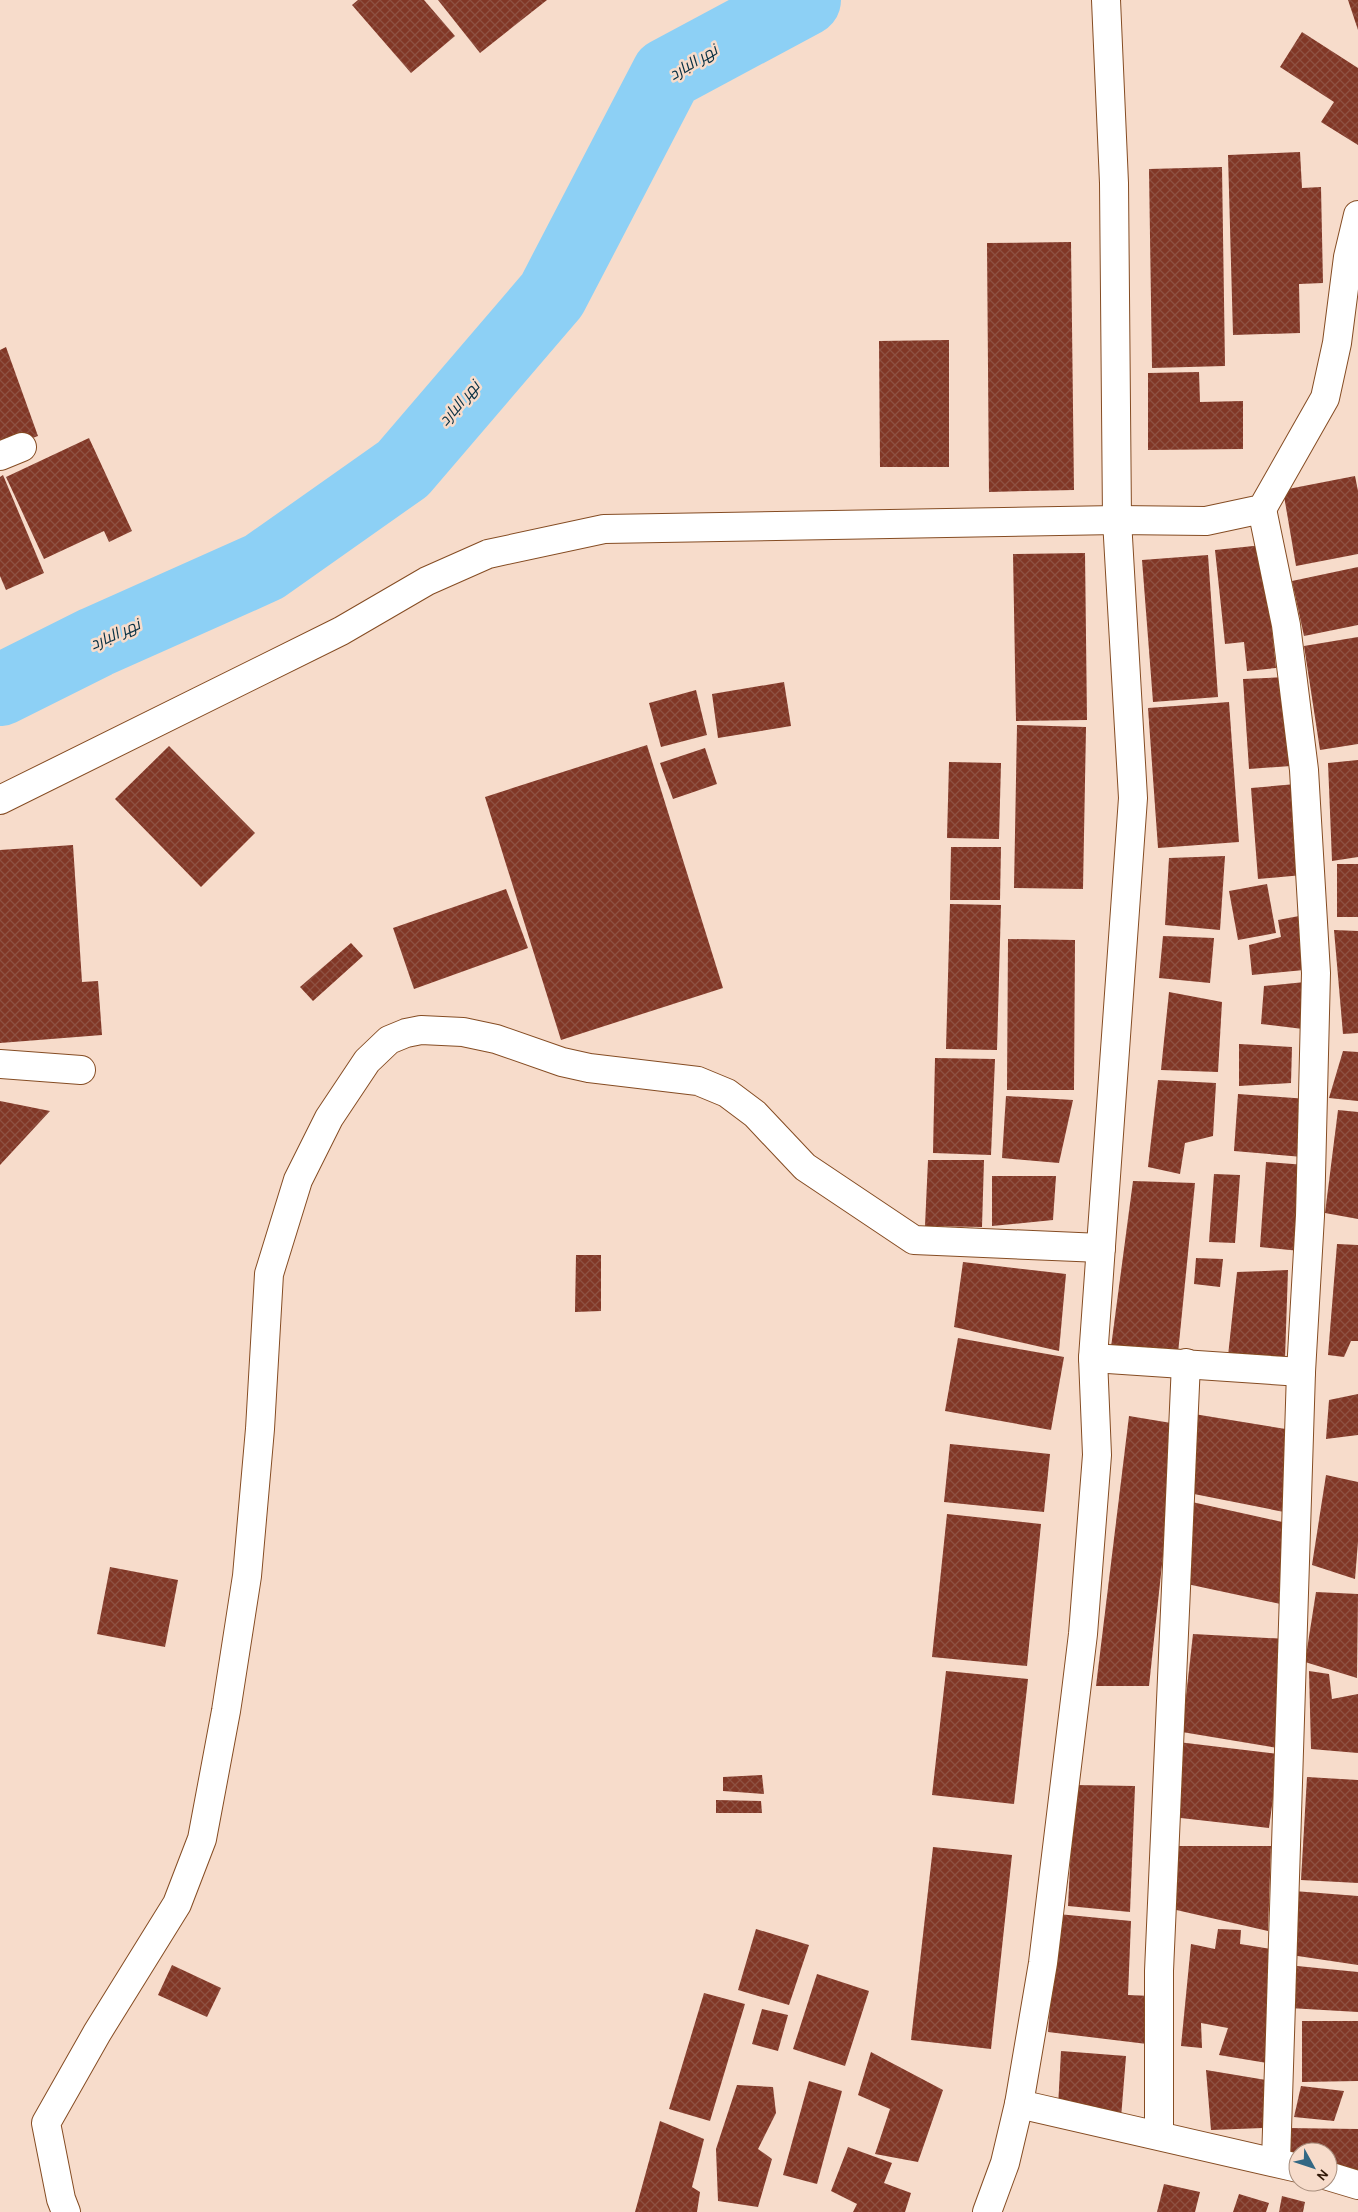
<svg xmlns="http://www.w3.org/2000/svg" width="1358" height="2212" font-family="Karla,Cairo,sans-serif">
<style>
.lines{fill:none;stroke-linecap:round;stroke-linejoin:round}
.river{stroke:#8dd0f5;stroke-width:72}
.building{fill:url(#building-cross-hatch)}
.minor-casing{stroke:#854c23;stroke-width:30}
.major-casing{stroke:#854c23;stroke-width:30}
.minor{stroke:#fff;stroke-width:28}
.major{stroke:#fff;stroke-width:28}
.labels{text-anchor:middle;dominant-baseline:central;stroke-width:5;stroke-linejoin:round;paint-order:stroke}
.water-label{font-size:16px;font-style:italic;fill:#083043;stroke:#f7dccb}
</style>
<defs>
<pattern id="building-cross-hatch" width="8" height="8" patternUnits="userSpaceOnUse" patternTransform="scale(1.25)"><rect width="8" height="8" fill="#813726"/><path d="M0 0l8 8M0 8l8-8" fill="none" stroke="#8e5142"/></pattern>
</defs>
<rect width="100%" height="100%" fill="#f7dccb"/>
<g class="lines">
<path class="river" d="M0,690L96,642L264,567L403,469L552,295L667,74L805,0"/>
</g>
<g class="building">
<path d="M358,0H424L455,36L411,73L352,5Z"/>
<path d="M438,0H547L480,53Z"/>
<path d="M1348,0H1358V30Z"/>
<path d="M1302,32L1358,68V145L1321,122L1334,102L1280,67Z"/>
<path d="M1300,152L1302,188L1321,187L1323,283L1299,284L1300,333L1233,335L1228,155Z"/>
<path d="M1222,167L1225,366L1152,368L1149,169Z"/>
<path d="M1071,242L1074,490L989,492L987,243Z"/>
<path d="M949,340V467H880L879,341Z"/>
<path d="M6,347L38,436L0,450V350Z"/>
<path d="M1199,372L1200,402L1243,401V449L1148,450V373Z"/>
<path d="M89,438L132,531L109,542L104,531L44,559L6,477Z"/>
<path d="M3,475L44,573L6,590L0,576V477Z"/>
<path d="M1355,476L1358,491V554L1296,566L1283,490Z"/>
<path d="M1263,545L1276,668L1247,671L1244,642L1225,644L1215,550Z"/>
<path d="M1085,553L1087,720L1016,721L1013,554Z"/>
<path d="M1208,555L1218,697L1153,702L1142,560Z"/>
<path d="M1358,567V625L1304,636L1292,581Z"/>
<path d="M1358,637V744L1320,750L1304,646Z"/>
<path d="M1286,677L1291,766L1249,769L1243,679Z"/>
<path d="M784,682L791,726L718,738L712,694Z"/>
<path d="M696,690L707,735L661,747L649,703Z"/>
<path d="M1229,702L1239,842L1158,848L1148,708Z"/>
<path d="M1017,725L1086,727L1083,889L1014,888Z"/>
<path d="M647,745L723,988L561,1040L485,797Z"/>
<path d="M169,746L255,833L201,887L115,799Z"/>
<path d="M705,748L717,784L673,799L660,763Z"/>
<path d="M1358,760V857L1332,861L1328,763Z"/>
<path d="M949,762L1001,763L999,839L947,838Z"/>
<path d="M1296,784L1303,875L1258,879L1251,788Z"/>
<path d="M73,845L82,982L98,981L102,1035L0,1043V850Z"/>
<path d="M951,847H1001L1000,900H950Z"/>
<path d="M1225,856L1220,930L1165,925L1169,858Z"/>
<rect x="1337" y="864" width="21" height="53"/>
<path d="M1267,884L1276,933L1238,940L1229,891Z"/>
<path d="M506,889L528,948L414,989L393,928Z"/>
<path d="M950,904L1001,905L997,1050L946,1049Z"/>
<path d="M1299,916L1304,970L1252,975L1249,945L1281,937L1278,920Z"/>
<path d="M1334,930L1358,931V1033L1343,1034Z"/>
<path d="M1163,936L1214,938L1210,983L1159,978Z"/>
<path d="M1008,939L1075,940L1074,1090H1007Z"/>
<path d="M351,943L363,956L313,1001L300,987Z"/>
<path d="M1305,982L1303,1029L1261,1024L1264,986Z"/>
<path d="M1169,992L1222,1002L1218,1072L1161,1070Z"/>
<path d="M1239,1044L1292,1047L1291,1083L1239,1086Z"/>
<path d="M1343,1051L1358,1052V1101L1329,1098Z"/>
<path d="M935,1058L995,1059L991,1155L933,1153Z"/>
<path d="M1158,1080L1216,1083L1213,1136L1185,1143L1180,1174L1148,1167Z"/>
<path d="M1238,1094L1308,1099L1303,1157L1234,1151Z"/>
<path d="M1006,1096L1073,1100L1059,1163L1002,1158Z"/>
<path d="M0,1101L50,1111L0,1165Z"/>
<path d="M1338,1110L1358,1112V1219L1325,1213Z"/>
<path d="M928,1160H984L982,1227L925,1226Z"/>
<path d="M1266,1162L1306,1165L1300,1251L1260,1247Z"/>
<path d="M1214,1174L1240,1175L1235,1243L1209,1242Z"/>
<path d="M992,1176H1056L1053,1220L992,1226Z"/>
<path d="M1133,1181L1195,1183L1178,1353L1111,1347Z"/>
<path d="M1337,1244L1358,1245V1341H1351L1344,1357L1328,1355Z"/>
<path d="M576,1255H601V1311L575,1312Z"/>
<path d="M1196,1258L1223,1259L1220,1287L1194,1284Z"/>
<path d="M963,1262L1066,1274L1059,1351L954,1327Z"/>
<path d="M1288,1270L1285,1358L1228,1356L1237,1272Z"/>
<path d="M958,1338L1064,1357L1051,1430L945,1411Z"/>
<path d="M1358,1394V1435L1326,1439L1329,1400Z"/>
<path d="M1194,1414L1292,1430L1289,1513L1189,1493Z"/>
<path d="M1129,1416L1177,1424L1149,1686H1096Z"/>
<path d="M950,1444L1050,1454L1044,1512L944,1502Z"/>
<path d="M1326,1475L1358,1482V1542L1355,1579L1312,1565Z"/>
<path d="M1192,1502L1287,1523L1290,1606L1187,1584Z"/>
<path d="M947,1514L1041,1524L1027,1666L932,1657Z"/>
<path d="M110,1567L178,1580L165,1647L97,1634Z"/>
<path d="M1316,1592L1358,1594L1357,1678L1305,1662Z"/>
<path d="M1193,1634L1287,1639L1278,1748L1182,1732Z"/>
<path d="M946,1671L1028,1679L1014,1804L932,1795Z"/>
<path d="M1309,1671L1329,1674L1332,1699L1358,1694V1753L1311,1749Z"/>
<path d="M1178,1742L1279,1754L1269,1828L1172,1817Z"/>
<path d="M762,1775L764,1794L723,1791V1777Z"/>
<path d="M1307,1777L1358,1780V1883L1301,1880Z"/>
<path d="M1074,1785L1135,1786L1130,1912L1068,1906Z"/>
<path d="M716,1800L761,1801L762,1813H716Z"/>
<path d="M1175,1846H1271L1268,1931L1172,1909Z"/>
<path d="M933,1847L1012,1855L991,2049L911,2040Z"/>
<path d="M1294,1891L1358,1896V1965L1291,1955Z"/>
<path d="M1058,1914L1131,1921L1128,1995L1151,1996L1147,2044L1048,2032Z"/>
<path d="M756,1929L809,1945L789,2005L738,1990Z"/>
<path d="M1218,1929L1241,1930L1240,1944L1271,1949L1267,2063L1219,2055L1228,2028L1201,2023L1202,2048L1181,2046L1191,1944L1215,1949Z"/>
<path d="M172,1965L221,1988L207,2017L158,1995Z"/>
<path d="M1287,1965L1358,1972V2012L1289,2008Z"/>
<path d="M817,1974L869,1991L845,2066L793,2049Z"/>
<path d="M704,1993L745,2004L710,2121L669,2109Z"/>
<path d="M762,2009L788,2015L778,2051L752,2044Z"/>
<path d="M1302,2021H1358V2081L1302,2082Z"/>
<path d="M1061,2051L1126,2056L1121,2118L1058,2107Z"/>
<path d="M871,2052L943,2090L918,2162L875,2154L890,2109L858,2095Z"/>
<path d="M1206,2070L1266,2080L1263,2128L1211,2130Z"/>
<path d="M809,2081L842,2091L817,2184L783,2175Z"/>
<path d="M737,2085L773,2087L776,2113L758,2149L772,2159L758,2207L718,2201L716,2149Z"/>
<path d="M1301,2086L1344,2091L1334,2121L1294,2117Z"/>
<path d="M660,2121L704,2139L692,2187L700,2192L697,2212H635Z"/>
<path d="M1288,2128L1358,2129V2177L1328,2169V2152H1298V2161L1286,2157Z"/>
<path d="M848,2147L892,2163L884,2183L911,2193L905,2212H853L857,2204L831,2191Z"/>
<path d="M1164,2184L1200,2192L1195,2212H1157Z"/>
<path d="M1239,2194L1269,2203L1266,2212H1233Z"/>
<path d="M1282,2196L1305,2202L1303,2212H1279Z"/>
</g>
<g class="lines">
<defs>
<g id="minor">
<path d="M0,456L22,447"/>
<path d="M1262,509L1286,625L1304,770L1316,973L1310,1216L1301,1372L1276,2161"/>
<path d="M0,800L341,631L427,581L488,554L604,529L1117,520L1206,521L1262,509L1325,398L1337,343L1348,257L1358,215"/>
<path d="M0,1064L81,1070"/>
<path d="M1093,1358L1301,1372"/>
<path d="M1019,2104L1298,2168"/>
<path d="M1159,2135V1971L1186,1363"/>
<path d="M1328,2176L1358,2185"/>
<path d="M66,2212L61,2199L46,2123L97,2033L177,1904L202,1839L226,1711L247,1576L260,1429L269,1274L298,1180L329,1118L367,1061L389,1040L406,1033L421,1030L463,1032L496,1039L562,1062L589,1068L698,1081L727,1093L755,1114L805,1167L914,1240L1101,1248"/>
</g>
<path id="major" d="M987,2212L1005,2163L1019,2104L1043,1963L1083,1634L1097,1455L1093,1358L1133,798L1117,520L1114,183L1106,0"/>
</defs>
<use href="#minor" class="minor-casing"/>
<use href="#major" class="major-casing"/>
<use href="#minor" class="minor"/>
<use href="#major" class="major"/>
</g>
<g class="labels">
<g class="water-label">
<text transform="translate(693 62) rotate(-31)">نهر البارد</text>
<text transform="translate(459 403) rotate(-49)">نهر البارد</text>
<text transform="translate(115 634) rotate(-24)">نهر البارد</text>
</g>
</g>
<g transform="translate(1313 2167) rotate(130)"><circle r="24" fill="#f7dccb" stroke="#a78d7c"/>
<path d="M0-4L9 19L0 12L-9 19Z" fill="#336884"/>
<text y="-8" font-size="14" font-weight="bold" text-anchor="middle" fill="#2f1706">N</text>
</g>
</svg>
